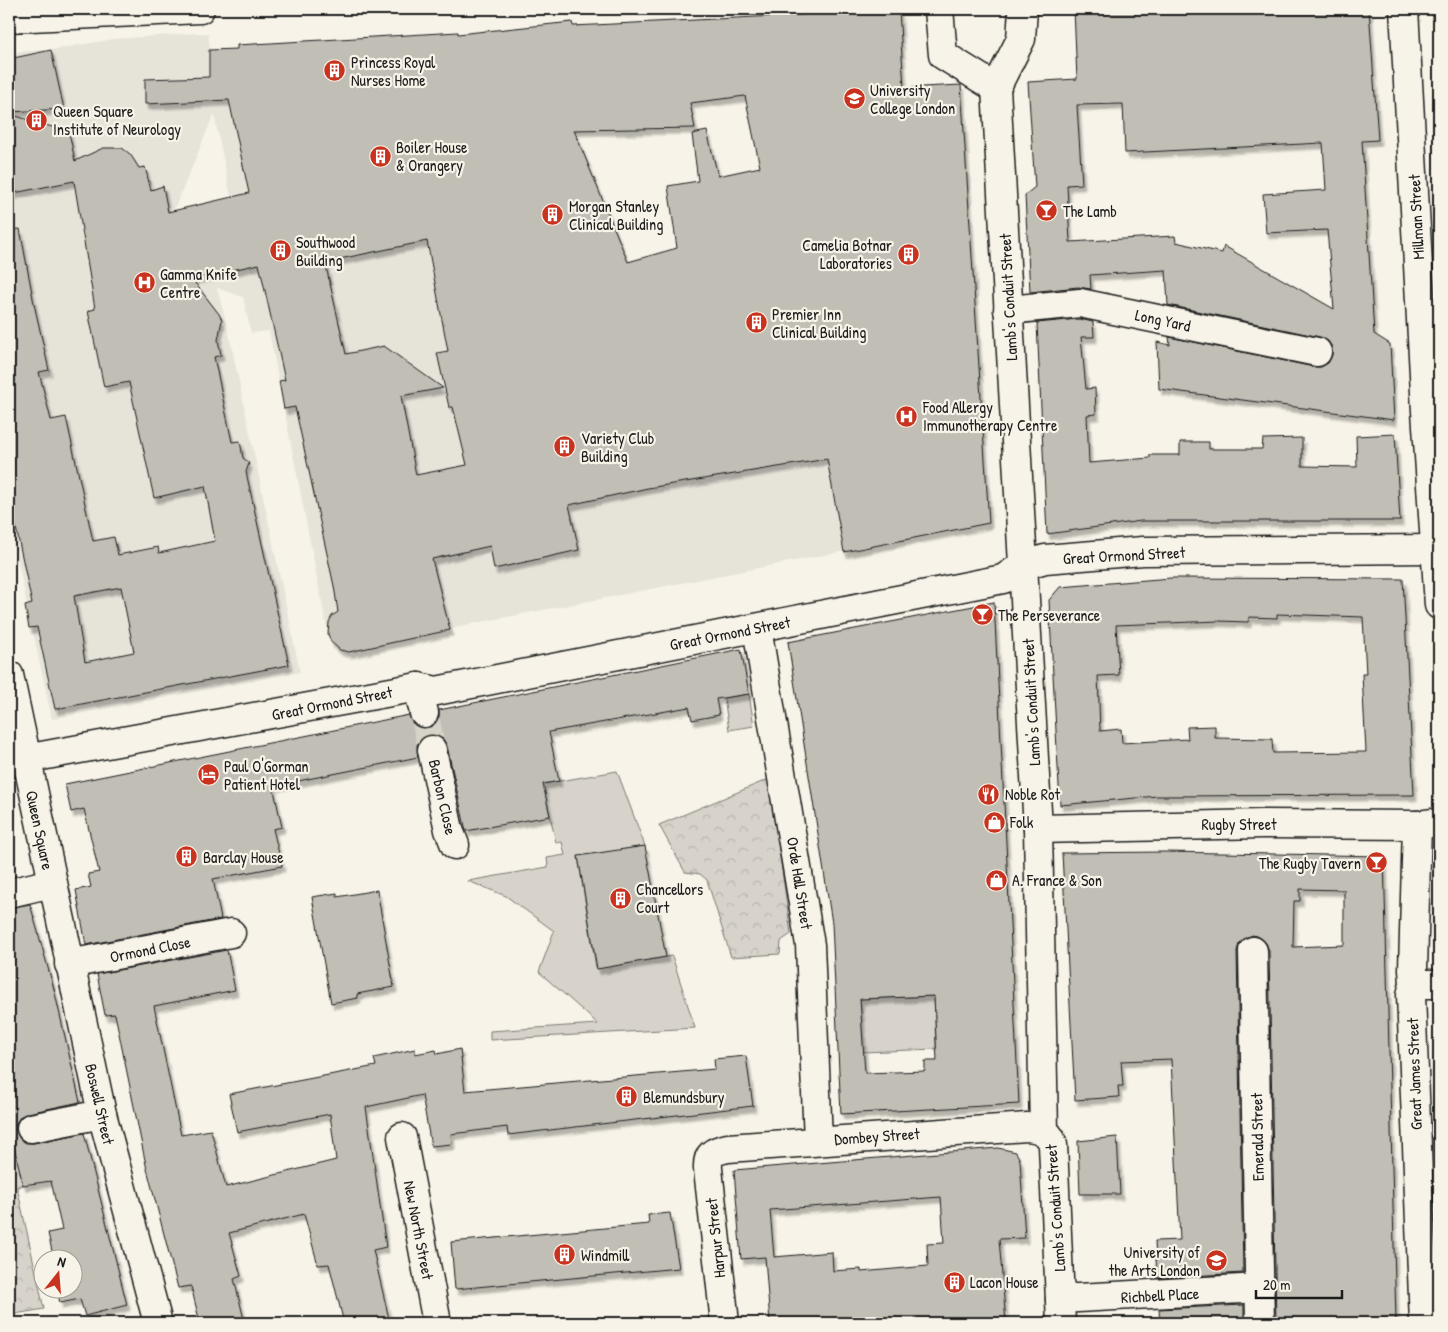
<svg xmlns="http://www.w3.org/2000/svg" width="1448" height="1332" font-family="'Patrick Hand',sans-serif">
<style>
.built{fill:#e6e3d9;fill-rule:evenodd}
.green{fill:#d7d3cb;stroke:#7a7874}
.park{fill:url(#park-crowns);stroke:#7a7874}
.building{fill:#c0beb5;stroke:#1c1c1c;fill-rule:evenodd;filter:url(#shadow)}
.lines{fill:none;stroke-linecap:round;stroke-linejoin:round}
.minor-tunnel{stroke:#d6d3c9;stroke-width:28;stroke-dasharray:28 14;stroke-linecap:butt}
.minor-casing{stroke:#1c1c1c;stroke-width:31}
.major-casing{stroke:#1c1c1c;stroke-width:31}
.minor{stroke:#f7f3e8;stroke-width:28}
.major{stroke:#f7f3e8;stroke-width:28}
.labels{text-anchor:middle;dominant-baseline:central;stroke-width:4.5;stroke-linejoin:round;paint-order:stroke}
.poi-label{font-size:16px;fill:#1c1c1c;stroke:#f7f3e8;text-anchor:start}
.street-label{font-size:16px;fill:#1c1c1c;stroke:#f7f3e8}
</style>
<defs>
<pattern id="park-crowns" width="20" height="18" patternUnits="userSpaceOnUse" patternTransform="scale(1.25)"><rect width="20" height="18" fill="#d7d3cb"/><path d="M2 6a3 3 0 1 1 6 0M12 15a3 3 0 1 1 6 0" fill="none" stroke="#b8b5ae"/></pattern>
<filter id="shadow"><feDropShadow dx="3" dy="5.5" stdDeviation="1" flood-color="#0004"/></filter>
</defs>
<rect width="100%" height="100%" fill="#f7f3e8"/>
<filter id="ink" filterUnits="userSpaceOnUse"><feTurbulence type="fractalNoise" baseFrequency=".02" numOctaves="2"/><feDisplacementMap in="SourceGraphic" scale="10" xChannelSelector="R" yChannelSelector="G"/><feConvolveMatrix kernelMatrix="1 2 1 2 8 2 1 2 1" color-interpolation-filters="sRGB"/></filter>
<g filter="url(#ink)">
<path class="built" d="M899,10L904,88L961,85L989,523L476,623L349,652L340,650L331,642L328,634L269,331L251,333L243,297L217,288L229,334L300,672L52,719L9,521V52L51,50L114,39L199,33L208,34L210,50L237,49V45L473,33L572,22L576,135L629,261L674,249L682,255L702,215L673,220L668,186L698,181L696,160L713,156L718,176L750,169L755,198L804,188L745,96L690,103L695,128L609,130L605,24ZM214,114L231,197L175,210H174Z"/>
<g class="green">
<path d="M749,694L754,726L729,730L724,698Z"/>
<path d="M617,771L645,846L578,857L596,968L672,956L695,1028L490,1040V1031L598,1024L539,972L554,931L506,896L468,881L548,867L547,858L565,855L562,842L556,843L543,784Z"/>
<path d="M934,996L936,1049L863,1052L860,999Z"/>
</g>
<g class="park">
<path d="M769,779L791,934L781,941L780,954L731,957L707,880L700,874L685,872L659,825Z"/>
<path d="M26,1135L31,1158L18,1161L23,1185L17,1187L44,1309L9,1315V1138Z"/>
</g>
<g class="building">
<path d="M1074,9H1369L1378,140L1362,141L1374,334L1390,344L1394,420L1159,389L1157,342L1170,345L1169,337L1314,367H1321L1328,363L1332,355V347L1328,341L1320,337L1168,305L1166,270L1090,275L1091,289L1078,287L1030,292L1025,195L1035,187L1028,82L1077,79ZM1123,104L1125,153L1323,143L1326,190L1263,194L1266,233L1327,230L1334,309L1224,246L1222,253L1176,242L1175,236L1070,242L1067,185L1082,184L1077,105Z"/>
<path d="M899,10L904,88L961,85L989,523L844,552L827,459L648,488L569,505L579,550L494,569L490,546L432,559L450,630L349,652L340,650L331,642L328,634L329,622L332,616L338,612L334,586L295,407L284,409L279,381L285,380L259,264L192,279L219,314L222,320L218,340L221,355L214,357L232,442L240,441L243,458L249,463L246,472L289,665L55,709L37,627L29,628L25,606L32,604L9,494V230L20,229L34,304L49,370L39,372L51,420L66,417L93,541L114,537L118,555L158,547L159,553L215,541L205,486L154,498L129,382L104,387L88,311L95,309L74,181L9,194V114L69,132L75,161L103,148H122L130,154L139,168L145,167L151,190L163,186L168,212L249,193L229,100L145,104V79L209,77V50L237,49V45L458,32V34L572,22L573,26ZM745,96L760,167L718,176L707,131L692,134L698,181L668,186L677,248L628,262L574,130L695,128L690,103ZM427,241L448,351L437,353L449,407H453L467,465L416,475L401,396L443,388L384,346L346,354L325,262ZM121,587L134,652L85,662L74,596Z"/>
<path d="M51,50L64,109L9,112V59Z"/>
<path d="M1079,319L1093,322L1094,337H1081L1086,389L1095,388L1096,414L1087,415L1089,463L1150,458V455H1180V442H1209V449H1262L1263,439L1302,438V466L1357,467L1356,436L1395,434L1400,521H1141L1047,534L1037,323Z"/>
<path d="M1171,578L1403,579L1414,795L1157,796L1060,805L1049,600L1060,587ZM1277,614L1363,617L1366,674H1362L1366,752L1273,753L1272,739L1215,738V726L1187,727L1188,739L1122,743L1121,729L1100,731L1098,676L1119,675L1116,625L1219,621L1248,622L1249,617L1277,618Z"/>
<path d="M994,602L1019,1104L841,1114L832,923L788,642ZM934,996L937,1061H925V1071L865,1073L860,999Z"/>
<path d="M741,649L749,694L716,699L719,715L692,720L689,707L549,732L559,781L543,784L550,816L466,831L447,746L443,739L437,735H428L421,739L417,745L418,757L273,786L282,827L273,829L282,866L213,879L221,919L86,945L76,890L91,887L88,874L99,872L84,809L71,812L65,784L409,715L413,724L420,728H427L435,724L439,717V710Z"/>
<path d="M645,846L666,957L597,969L578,856Z"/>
<path d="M1166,852L1384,856L1396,1323H1276L1269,951L1266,943L1261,938L1253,935L1245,938L1239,944L1237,951L1243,1273L1157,1278L1155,1241L1180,1240L1171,1059L1121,1061L1123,1086H1118L1119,1097L1075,1100L1062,853ZM1300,889L1344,890V945L1293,947L1294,901H1300Z"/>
<path d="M377,890L394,987L357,994L358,998L331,1003L312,897L337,893V897Z"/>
<path d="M30,904L54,989L80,1102L28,1113L21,1116L16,1123V1131L20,1139L26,1143H34L84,1133L127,1305L85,1316L80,1299L60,1303L57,1290H72V1260H54L48,1233L62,1230L51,1181L23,1185L9,1125V908Z"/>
<path d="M227,950L235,990L154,1006L181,1135L211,1130L226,1187L336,1160L330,1114L237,1132L229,1094L376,1066L374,1058L415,1049V1054L436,1050L437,1054L460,1049L465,1091L715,1069L714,1059L746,1056L753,1106L508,1135L507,1127L451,1134L452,1144L431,1146L422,1095L366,1107L386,1247L373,1250L390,1323H344L329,1264L318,1265L304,1214L229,1233L241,1276L234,1279L245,1323H200L191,1286L178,1288L146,1165L115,1014L105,1015L97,974Z"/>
<path d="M1117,1137L1120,1194H1080L1078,1141Z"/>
<path d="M998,1148L1016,1152L1020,1160L1025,1238L999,1239L1006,1323H770L765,1257L741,1259L734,1170ZM941,1197L944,1243L927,1244L928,1266L861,1272V1269L833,1271L832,1252L774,1257L770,1210Z"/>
<path d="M670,1213L679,1268L455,1289L451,1242L649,1224L648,1215Z"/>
<path d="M1244,1305V1323H1160L1159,1309Z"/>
</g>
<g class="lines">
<path class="minor-tunnel" d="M424,713L432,750"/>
<defs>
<g id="minor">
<path d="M939,9L943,55L996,88"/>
<path d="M1023,9L1021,39L996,88L1038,829L1044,1132"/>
<path d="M1404,9L1426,411L1439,605"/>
<path d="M1008,310L1080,303L1317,352"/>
<path d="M757,628L810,945L818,1141"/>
<path d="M9,675L102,1114L158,1323"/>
<path d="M418,687L424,713"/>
<path d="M432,750L449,830L455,845"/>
<path d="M25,759L418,687L436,691L1003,579L1024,565L1045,559L1143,551L1437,549"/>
<path d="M1417,825L1413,969L1414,984L1411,995L1424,1323"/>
<path d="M1038,829L1263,824L1417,825L1439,822"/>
<path d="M9,893L52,883"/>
<path d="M1253,951L1260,1323"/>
<path d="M69,964L231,933"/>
<path d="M1414,984H1439"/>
<path d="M31,1128L102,1114"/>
<path d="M402,1137L437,1323"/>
<path d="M1060,1299L1260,1288"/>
<path d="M725,1323L708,1169C707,1154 713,1151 728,1148L1027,1127C1039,1128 1050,1132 1053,1145L1061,1323"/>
</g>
<path id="major" d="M9,18L200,9"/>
</defs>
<use href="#minor" class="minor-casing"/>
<use href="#major" class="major-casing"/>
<use href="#minor" class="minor"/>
<use href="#major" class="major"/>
</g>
</g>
<defs>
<symbol id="building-disc" viewBox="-11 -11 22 22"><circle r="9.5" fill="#c8321e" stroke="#f7f3e8"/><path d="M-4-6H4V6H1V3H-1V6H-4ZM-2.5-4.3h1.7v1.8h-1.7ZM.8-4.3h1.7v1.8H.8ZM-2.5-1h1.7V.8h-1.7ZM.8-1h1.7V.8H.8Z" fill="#fff"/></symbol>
<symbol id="university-disc" viewBox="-11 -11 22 22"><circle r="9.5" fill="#c8321e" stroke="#f7f3e8"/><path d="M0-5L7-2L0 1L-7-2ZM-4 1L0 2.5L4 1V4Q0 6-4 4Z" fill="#fff"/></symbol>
<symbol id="bar-disc" viewBox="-11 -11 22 22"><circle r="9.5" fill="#c8321e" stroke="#f7f3e8"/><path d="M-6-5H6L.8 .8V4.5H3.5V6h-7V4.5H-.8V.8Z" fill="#fff"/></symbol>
<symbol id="hospital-disc" viewBox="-11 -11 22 22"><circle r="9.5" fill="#c8321e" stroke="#f7f3e8"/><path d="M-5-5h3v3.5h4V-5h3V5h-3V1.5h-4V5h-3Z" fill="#fff"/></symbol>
<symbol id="hotel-disc" viewBox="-11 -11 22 22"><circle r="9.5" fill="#c8321e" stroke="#f7f3e8"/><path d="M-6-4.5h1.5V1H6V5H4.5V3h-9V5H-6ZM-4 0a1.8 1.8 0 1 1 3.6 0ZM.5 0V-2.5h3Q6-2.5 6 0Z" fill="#fff"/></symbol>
<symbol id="restaurant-disc" viewBox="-11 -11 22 22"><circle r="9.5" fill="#c8321e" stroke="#f7f3e8"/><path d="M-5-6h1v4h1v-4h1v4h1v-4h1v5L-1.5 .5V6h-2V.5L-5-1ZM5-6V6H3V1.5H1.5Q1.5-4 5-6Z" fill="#fff"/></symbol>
<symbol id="shop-disc" viewBox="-11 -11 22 22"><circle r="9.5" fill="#c8321e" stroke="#f7f3e8"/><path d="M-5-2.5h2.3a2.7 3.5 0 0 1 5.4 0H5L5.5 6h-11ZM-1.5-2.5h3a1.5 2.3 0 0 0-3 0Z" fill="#fff"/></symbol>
</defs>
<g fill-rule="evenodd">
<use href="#building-disc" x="322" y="58" width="25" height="25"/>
<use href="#university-disc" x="842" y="86" width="25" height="25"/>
<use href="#building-disc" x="24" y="108" width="25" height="25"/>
<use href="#building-disc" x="368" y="144" width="25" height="25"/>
<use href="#bar-disc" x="1034" y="198" width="25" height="25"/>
<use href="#building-disc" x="540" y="202" width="25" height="25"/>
<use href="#building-disc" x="268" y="238" width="25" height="25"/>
<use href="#building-disc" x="896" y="242" width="25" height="25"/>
<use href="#hospital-disc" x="132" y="270" width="25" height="25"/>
<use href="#building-disc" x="744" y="310" width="25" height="25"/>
<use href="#hospital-disc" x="894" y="404" width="25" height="25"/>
<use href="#building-disc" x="552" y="434" width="25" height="25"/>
<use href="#bar-disc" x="970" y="602" width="25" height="25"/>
<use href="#hotel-disc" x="196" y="762" width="25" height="25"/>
<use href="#restaurant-disc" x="976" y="782" width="25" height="25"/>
<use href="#shop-disc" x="982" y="810" width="25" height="25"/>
<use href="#building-disc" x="174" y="844" width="25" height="25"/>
<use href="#bar-disc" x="1364" y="850" width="25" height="25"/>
<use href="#shop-disc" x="984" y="868" width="25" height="25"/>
<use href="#building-disc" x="608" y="886" width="25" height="25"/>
<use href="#building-disc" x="614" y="1084" width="25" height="25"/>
<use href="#building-disc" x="552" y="1242" width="25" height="25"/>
<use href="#university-disc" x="1204" y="1248" width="25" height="25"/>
<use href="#building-disc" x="942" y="1270" width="25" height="25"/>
</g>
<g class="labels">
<g class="poi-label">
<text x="351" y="62">Princess Royal<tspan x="351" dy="18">Nurses Home</tspan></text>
<text x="870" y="90">University<tspan x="870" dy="18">College London</tspan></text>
<text x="53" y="111">Queen Square<tspan x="53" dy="18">Institute of Neurology</tspan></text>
<text x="396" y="147">Boiler House<tspan x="396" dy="18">&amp; Orangery</tspan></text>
<text x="569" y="206">Morgan Stanley<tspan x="569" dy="18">Clinical Building</tspan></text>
<text x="1063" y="211">The Lamb</text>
<text x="296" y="242">Southwood<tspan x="296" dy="18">Building</tspan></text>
<text x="892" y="245" text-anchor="end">Camelia Botnar<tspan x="892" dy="18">Laboratories</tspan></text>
<text x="160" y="274">Gamma Knife<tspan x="160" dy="18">Centre</tspan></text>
<text x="772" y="314">Premier Inn<tspan x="772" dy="18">Clinical Building</tspan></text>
<text x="923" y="407">Food Allergy<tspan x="923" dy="18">Immunotherapy Centre</tspan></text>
<text x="581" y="438">Variety Club<tspan x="581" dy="18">Building</tspan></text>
<text x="998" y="615">The Perseverance</text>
<text x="224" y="766">Paul O'Gorman<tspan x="224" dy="18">Patient Hotel</tspan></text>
<text x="1005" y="794">Noble Rot</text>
<text x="1010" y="822">Folk</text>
<text x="203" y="857">Barclay House</text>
<text x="1361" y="863" text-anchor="end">The Rugby Tavern</text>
<text x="1012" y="880">A. France &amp; Son</text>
<text x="636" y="889">Chancellors<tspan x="636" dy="18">Court</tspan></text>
<text x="643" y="1097">Blemundsbury</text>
<text x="1200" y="1252" text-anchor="end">University of<tspan x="1200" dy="18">the Arts London</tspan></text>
<text x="581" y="1255">Windmill</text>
<text x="970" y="1282">Lacon House</text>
</g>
<g class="street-label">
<text transform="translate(1416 217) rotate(-93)">Millman Street</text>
<text transform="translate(1008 297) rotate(-93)">Lamb's Conduit Street</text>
<text transform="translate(1163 320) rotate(12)">Long Yard</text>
<text transform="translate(1124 555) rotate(-3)">Great Ormond Street</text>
<text transform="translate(730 633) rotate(-11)">Great Ormond Street</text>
<text transform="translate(1031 702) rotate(-93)">Lamb's Conduit Street</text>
<text transform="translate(332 703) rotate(-11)">Great Ormond Street</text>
<text transform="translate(443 797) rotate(77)">Barbon Close</text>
<text x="1239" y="824">Rugby Street</text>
<text transform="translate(40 830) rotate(78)">Queen Square</text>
<text transform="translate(800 883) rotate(81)">Orde Hall Street</text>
<text transform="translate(150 949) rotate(-11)">Ormond Close</text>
<text transform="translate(1414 1074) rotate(-92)">Great James Street</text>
<text transform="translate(100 1104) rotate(77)">Boswell Street</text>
<text transform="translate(877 1136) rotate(-4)">Dombey Street</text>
<text transform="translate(1257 1137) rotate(-91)">Emerald Street</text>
<text transform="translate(1055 1208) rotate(-94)">Lamb's Conduit Street</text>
<text transform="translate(419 1230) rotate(79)">New North Street</text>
<text transform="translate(715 1238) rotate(-96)">Harpur Street</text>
<text transform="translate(1160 1295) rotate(-3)">Richbell Place</text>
</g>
</g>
<rect width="1448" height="1332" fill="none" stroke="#f7f3e8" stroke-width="30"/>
<rect x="15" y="15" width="1418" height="1302" fill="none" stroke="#1c1c1c" stroke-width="2" filter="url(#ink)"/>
<g transform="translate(58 1274) rotate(17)"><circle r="24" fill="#f7f3e8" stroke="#9f9d96"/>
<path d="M0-4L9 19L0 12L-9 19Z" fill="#c8321e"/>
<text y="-8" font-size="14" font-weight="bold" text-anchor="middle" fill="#1c1c1c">N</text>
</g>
<path d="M1256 1290v8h86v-8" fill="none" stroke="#1c1c1c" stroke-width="2.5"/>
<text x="1263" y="1290" font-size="15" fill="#1c1c1c" stroke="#f7f3e8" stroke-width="4" paint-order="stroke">20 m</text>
</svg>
